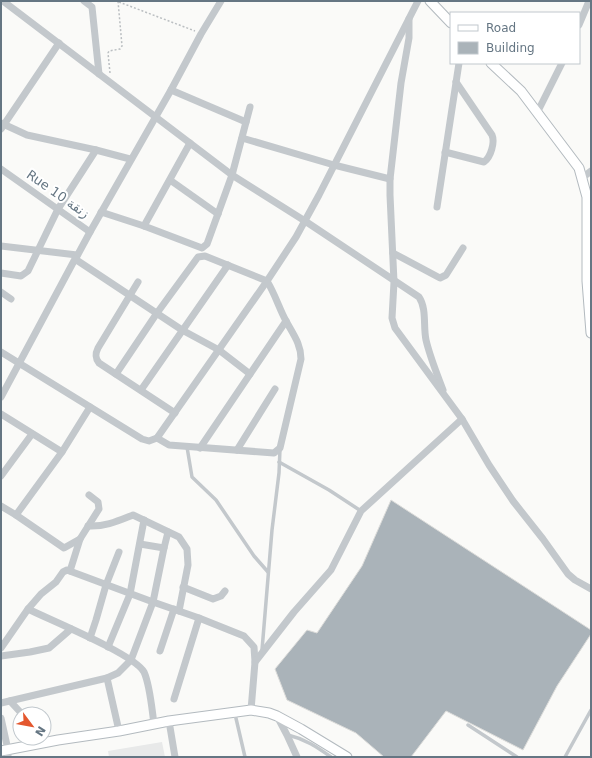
<svg xmlns="http://www.w3.org/2000/svg" width="592" height="758" font-family="'DejaVu Sans',Vazirmatn,sans-serif">
<style>
.built{fill:#e8e9e9}
.building{fill:#aab3b9;stroke:#dcdcda}
.lines{fill:none;stroke-linecap:round;stroke-linejoin:round}
.secondary-casing{stroke:#b3babf;stroke-width:11}
.path{stroke:#bbbfc2;stroke-width:1.5;stroke-dasharray:2 2;stroke-linecap:butt}
.lane{stroke:#c3c8cc;stroke-width:3.5}
.street{stroke:#c3c8cc;stroke-width:7}
.secondary{stroke:#fff;stroke-width:9}
.labels{text-anchor:middle;dominant-baseline:central;stroke-width:4;stroke-linejoin:round;paint-order:stroke}
.street-label{font-size:13px;fill:#657683;stroke:#fff}
</style>
<rect width="100%" height="100%" fill="#fafaf8"/>
<path class="built" d="M162,742L165,757H109L108,751Z"/>
<path class="building" d="M391,500L591,630V634L557,686L523,750L446,711L411,757H384L356,733L287,700L275,669L307,630L317,633L362,566Z"/>
<g class="lines">
<defs>
<g id="secondary">
<path d="M430,1L451,23"/>
<path d="M491,63L521,91L579,168L587,197V281L591,333"/>
<path d="M1,751L58,740L119,731L169,721L251,710L269,713L277,716L301,729L347,757"/>
</g>
</defs>
<use href="#secondary" class="secondary-casing"/>
<g class="path">
<path d="M119,2L195,31"/>
<path d="M110,73L108,53L109,51L120,49L122,46L118,1"/>
</g>
<g class="lane">
<path d="M187,447L192,477L216,500L254,556L268,572"/>
<path d="M279,462L329,490L361,511"/>
<path d="M262,650L272,530L279,473L280,449"/>
<path d="M235,714L245,757"/>
<path d="M468,725L517,757"/>
<path d="M288,735C305,739 317,747 331,757"/>
<path d="M565,757L591,710"/>
</g>
<g class="street">
<path d="M3,1L232,175L305,221L419,297C427,309 423,326 426,340C430,357 437,374 443,390"/>
<path d="M84,1L92,7L99,74"/>
<path d="M409,19V38L401,83L390,179V195L394,282L392,318L395,328L462,419L489,465L513,501L543,539L568,574L575,580L591,589"/>
<path d="M579,25L589,1"/>
<path d="M171,90L246,122"/>
<path d="M538,111L562,63"/>
<path d="M1,123L27,135L96,150L130,159"/>
<path d="M1,129L59,43"/>
<path d="M242,138L334,165L390,179"/>
<path d="M445,152L484,162C491,157 495,142 492,135L456,82"/>
<path d="M1,169L90,232L171,90L201,34L221,1"/>
<path d="M582,178L591,171"/>
<path d="M170,180L218,214"/>
<path d="M437,207L459,63"/>
<path d="M101,212L144,226L202,248L207,244L232,175L250,107"/>
<path d="M144,226L190,143"/>
<path d="M1,246L77,255"/>
<path d="M393,253L440,278L446,275L463,248"/>
<path d="M76,258L90,232"/>
<path d="M1,273L21,276L28,271L58,209L96,150"/>
<path d="M138,282L98,348C95,354 95,358 99,363L175,413"/>
<path d="M1,292L11,299"/>
<path d="M1,352L142,439L149,441L157,438L267,281L296,237L319,195L418,1"/>
<path d="M116,374L157,313L198,257L205,256L267,281C275,294 279,308 286,321C293,334 301,344 301,359L280,448L274,453L169,445L157,438"/>
<path d="M141,390L228,265"/>
<path d="M1,397L75,259L182,330L219,350L250,374"/>
<path d="M1,414L62,452"/>
<path d="M200,448L286,321"/>
<path d="M237,450L275,389"/>
<path d="M1,476L32,434"/>
<path d="M1,506L16,515L62,452L90,407"/>
<path d="M16,515L64,548L80,539"/>
<path d="M88,526C105,527 118,521 133,515L179,537L187,549L188,565L179,611"/>
<path d="M164,548L168,532"/>
<path d="M70,571L80,539L99,509L98,502L89,495"/>
<path d="M183,587L213,599L221,596L225,591"/>
<path d="M28,609C50,620 134,654 144,672C150,685 152,710 154,724"/>
<path d="M90,638L96,620L106,585L119,552"/>
<path d="M108,647L130,594L144,520"/>
<path d="M1,648L28,609L41,594L56,582L63,572L67,570L153,602L199,618L244,636L254,647L255,662"/>
<path d="M160,651L174,609"/>
<path d="M1,656L30,652L49,648L71,629"/>
<path d="M107,678L119,731"/>
<path d="M174,699L199,618"/>
<path d="M10,701L22,714"/>
<path d="M1,703L107,678L118,673L131,660L153,602L164,548L140,544"/>
<path d="M251,710L255,662L294,612L331,570L361,511L462,419"/>
<path d="M277,716L287,735L297,757"/>
<path d="M1,718L8,750V757"/>
<path d="M169,721L175,757"/>
</g>
<use href="#secondary" class="secondary"/>
</g>
<g class="labels">
<g class="street-label">
<text transform="translate(58 194) rotate(35)">Rue 10 زنقة</text>
</g>
</g>
<rect width="592" height="758" fill="none" stroke="#657683" stroke-width="4"/>
<rect x="450" y="12" width="130" height="52" fill="#ffffff" stroke="#c1c8cd"/>
<rect x="458" y="25" width="20" height="6" fill="#ffffff" stroke="#c1c8cd"/>
<text x="486" y="32" font-size="12" fill="#657683">Road</text>
<rect x="458" y="42" width="20" height="12" fill="#aab3b9" stroke="#c1c8cd"/>
<text x="486" y="52" font-size="12" fill="#657683">Building</text>
<g transform="translate(32 726) rotate(122)"><circle r="19" fill="#ffffff" stroke="#c1c8cd"/>
<path d="M0-3L7 15L0 10L-7 15Z" fill="#e4572e"/>
<text y="-6" font-size="11" font-weight="bold" text-anchor="middle" fill="#657683">N</text>
</g>
</svg>
